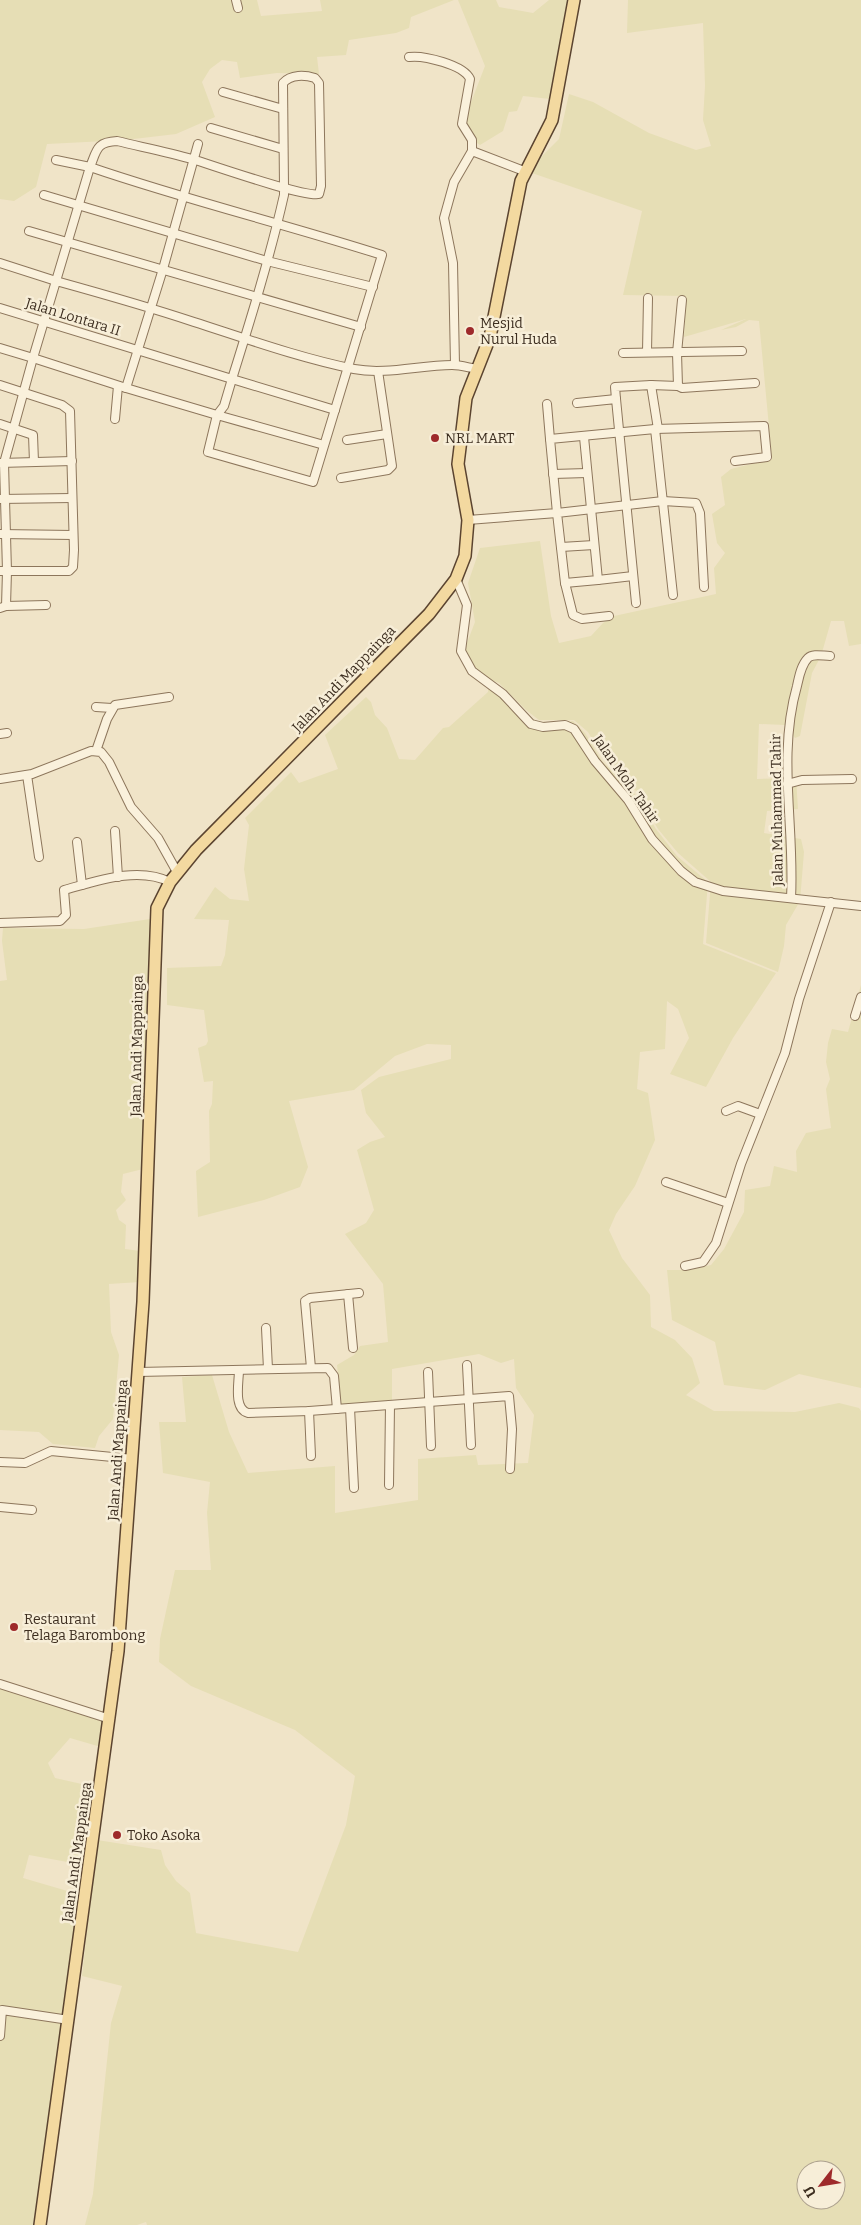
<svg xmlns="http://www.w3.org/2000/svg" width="861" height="2225" font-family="Bitter,serif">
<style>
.farmland{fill:#e6deb5;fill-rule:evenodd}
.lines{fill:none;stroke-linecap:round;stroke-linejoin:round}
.minor-casing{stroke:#8d765c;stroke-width:10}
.primary-casing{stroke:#5b4430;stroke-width:14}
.minor{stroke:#faf1dc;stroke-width:8}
.primary{stroke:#f3d9a0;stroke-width:11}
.poi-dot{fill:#9e2a2b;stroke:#f7eed8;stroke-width:2}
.labels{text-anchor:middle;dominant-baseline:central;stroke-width:5;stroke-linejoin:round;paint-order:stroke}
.street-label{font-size:14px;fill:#3d2e20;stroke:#f7eed8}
.poi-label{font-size:14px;fill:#3d2e20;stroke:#f7eed8;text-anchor:start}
</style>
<rect width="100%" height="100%" fill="#f0e4c8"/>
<g class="farmland">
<path d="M0,0H257L261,16L322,11L320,0H454L411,17L409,28L396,33L349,40L346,55L317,57L319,74L277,73L240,78L237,62L222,60L210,69L202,82L215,117L176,134L125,140L47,144L36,187L14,201L0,199Z"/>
<path d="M458,0H496L499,7L533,13L549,0H573L561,84L550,99L523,96L517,111L509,112L503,131L480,145L460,131L485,66Z"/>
<path d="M628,0H861V644L849,646L844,621H831L821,656L812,673L800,736L795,738L785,725L759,724L757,779L796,778L798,809L767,811L764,833L801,839L804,852L800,901L786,925L784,946L778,972L706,943L711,882L678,853L658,829L636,791L604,759L588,732L574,720H539L526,710L499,683L491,680L508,693L525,713L540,724L573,721L585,733L602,761L634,793L656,829L677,856L708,882L703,944L776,973L733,1038L706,1087L670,1074L689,1038L678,1009L667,1001L665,1049L640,1052L637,1089L648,1093L655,1140L635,1186L616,1214L609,1230L622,1258L650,1295L651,1327L675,1340L692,1358L700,1383L686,1395L714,1411L795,1412L839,1403L859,1408L861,1411V2225H147L146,2222L137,2225H85L93,2194L111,2023L122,1986L82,1976L97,1840L161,1850L165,1865L176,1881L190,1893L196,1933L298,1952L346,1825L355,1776L295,1730L191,1686L159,1662L160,1639L175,1570H211L207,1513L210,1482L163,1473L159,1422H186L182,1377L212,1375L229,1432L248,1473L335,1466V1513L418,1500V1459L476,1455L478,1465L528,1463L534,1415L516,1388L514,1359L501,1363L479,1354L392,1369V1401L341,1405L337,1365L354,1355L360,1346L388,1342L383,1284L345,1234L366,1223L374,1210L357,1150L370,1142L385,1137L366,1113L361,1090L379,1077L451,1059V1045L427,1044L395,1056L354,1090L289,1101L308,1167L300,1187L264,1200L198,1217L196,1171L210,1162L209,1111L212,1104L213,1081L204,1082L198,1048L206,1045L208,1041L204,1010L167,1005V968L221,966L225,955L229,920L194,919L215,887L230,899L249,901L244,869L249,825L245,818L291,772L299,783L338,769L325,735L366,697L371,702L375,715L387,728L399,759L415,760L443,728L449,727L488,692V679L473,667L465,648L475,622L468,583L480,548L540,541L551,616L559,643L591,636L603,623L614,616L716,594L714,568L725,553L717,543L712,514L725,505L721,477L731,469L772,459L759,321L749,320L736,327L721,330L746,319L684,337L686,296L623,295L642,211L532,173L531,167L559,139L569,94L593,102L649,133L696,150L711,146L703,120L705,86L703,23L627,33ZM806,2170H836V2200H806Z"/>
<path d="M150,919L159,921L143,1169L123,1174L121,1192L126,1200L116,1210L119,1220L126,1225L125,1249L140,1251V1282L109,1284L111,1332L119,1355L113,1419L99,1436L95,1448L53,1444L39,1432L0,1430V981L7,980L2,941L3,928L84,929Z"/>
<path d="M861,926V1388L799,1374L765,1390L724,1385L715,1342L672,1320L667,1270H690L711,1265L724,1249L744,1212L745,1190L770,1186L774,1166L797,1172L796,1151L806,1133L831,1128L826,1089L830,1079L826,1062L828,1043L832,1029L848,1032L861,985Z"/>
<path d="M0,1688L103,1721L101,1747L70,1738L48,1763L55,1778L95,1787L84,1865L29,1855L23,1878L81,1895L33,2225H0Z"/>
</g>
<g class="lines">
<defs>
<g id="minor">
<path d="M236,0L238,8"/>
<path d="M409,57C424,55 464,65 470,79L462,124L472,140V151"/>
<path d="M223,92L283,109"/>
<path d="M211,128L283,149"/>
<path d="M198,144L163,269L126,388L33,358L56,281C103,294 149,307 194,322C247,339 300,358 354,369C386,375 420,365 452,365C461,365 470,368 478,369"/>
<path d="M44,195L267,261L373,287"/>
<path d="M29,231L361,327"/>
<path d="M0,263L56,281L90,167L56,160"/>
<path d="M0,308L232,379C251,318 270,257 284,195V187L283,83C291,74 305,75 315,78L319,83L321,186L319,194C305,198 212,165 192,159C167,152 142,147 117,141C96,142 97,150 90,167C186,200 285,224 382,255L313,482L208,452L217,415L324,445"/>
<path d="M0,348L33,358L4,463L7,571H0"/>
<path d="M647,352L648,298"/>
<path d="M623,353L742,351"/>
<path d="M455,365L453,263L444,218L454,182L472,151L524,171"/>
<path d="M0,385L62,405L70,411L74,550L73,567L69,571H7L6,606L0,608"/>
<path d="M651,385L678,386L682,388L755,383"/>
<path d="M678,386L677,353L682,300"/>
<path d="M126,388L217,415L224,406L232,379L335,410"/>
<path d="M616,399L615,387L651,385L658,429"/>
<path d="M577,403L616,399L636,603"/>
<path d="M547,404L550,439"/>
<path d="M115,419L118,386"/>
<path d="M0,424L33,435L34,462"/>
<path d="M655,429L764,426L767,457L735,461"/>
<path d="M347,440L387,434"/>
<path d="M0,463L72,461"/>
<path d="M553,474L587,473"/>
<path d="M341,478L388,470L392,466L378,371"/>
<path d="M0,499L72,498"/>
<path d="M468,520L557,513L550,439L655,429L673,595"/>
<path d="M0,534L73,535"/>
<path d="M561,547L594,545"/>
<path d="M456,579L467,605L461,651L472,671L503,694L531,724L543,727L565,725L574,729L595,761L628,800L652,839L681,871L695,882L723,891L861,906"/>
<path d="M598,580L633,576"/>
<path d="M565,583L598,580L584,437"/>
<path d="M6,606L46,605"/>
<path d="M609,616L582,619L573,615L565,583L557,513L663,501L696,503L700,513L704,587"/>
<path d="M96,707L112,708"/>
<path d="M0,734L7,733"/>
<path d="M96,751L107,719L115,705L169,697"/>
<path d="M27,775L39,857"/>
<path d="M0,779L32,774L91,751L101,752L109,762L131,807L158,838L177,872"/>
<path d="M787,784L802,780L852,779"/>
<path d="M115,831L118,877"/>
<path d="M77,842L82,885"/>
<path d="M791,898C795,827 777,756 797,686C799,677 801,665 808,658C813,653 823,656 830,656"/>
<path d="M0,923L60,921L66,915L64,890C97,881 138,866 170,882"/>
<path d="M855,1016L861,997"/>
<path d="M726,1111L738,1106L760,1114"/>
<path d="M666,1182L728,1203"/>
<path d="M685,1266L703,1262L716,1243L741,1164L785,1053L799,999L831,902"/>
<path d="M348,1294L353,1348"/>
<path d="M266,1328L268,1369"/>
<path d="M467,1365L471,1445"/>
<path d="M311,1368L305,1301L310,1298L359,1293"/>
<path d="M239,1370C239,1382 233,1409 248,1413L309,1411L509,1396L512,1429L510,1469"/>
<path d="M138,1372L328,1368L334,1376L337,1409"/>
<path d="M428,1372L431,1446"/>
<path d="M350,1408L354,1488"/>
<path d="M309,1411L311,1456"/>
<path d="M0,1462L25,1463L51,1451L133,1459"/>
<path d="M389,1485L390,1405"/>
<path d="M0,1507L32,1510"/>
<path d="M0,1684L110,1719"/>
<path d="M0,2036L2,2010L69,2020"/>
</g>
<path id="primary" d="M40,2225L118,1651L143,1302L157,908L170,882L196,850L429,614L456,579L465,556L468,520L458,464L466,398L490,337L521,181L552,120L574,0"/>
</defs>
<use href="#minor" class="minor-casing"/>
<use href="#primary" class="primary-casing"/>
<use href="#minor" class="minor"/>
<use href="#primary" class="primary"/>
</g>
<g class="poi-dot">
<circle cx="470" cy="331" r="5"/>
<circle cx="435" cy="438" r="5"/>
<circle cx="14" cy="1627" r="5"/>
<circle cx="117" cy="1835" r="5"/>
</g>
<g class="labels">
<g class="street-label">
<text transform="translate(73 317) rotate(17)">Jalan Lontara II</text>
<text transform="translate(344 679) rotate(-46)">Jalan Andi Mappainga</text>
<text transform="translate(626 779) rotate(55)">Jalan Moh. Tahir</text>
<text transform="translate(777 810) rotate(-91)">Jalan Muhammad Tahir</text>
<text transform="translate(137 1046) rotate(-89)">Jalan Andi Mappainga</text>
<text transform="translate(118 1450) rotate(-86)">Jalan Andi Mappainga</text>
<text transform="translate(77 1852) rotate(-82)">Jalan Andi Mappainga</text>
</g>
<g class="poi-label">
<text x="480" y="323">Mesjid<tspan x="480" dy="16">Nurul Huda</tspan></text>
<text x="445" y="438">NRL MART</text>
<text x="24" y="1619">Restaurant<tspan x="24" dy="16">Telaga Barombong</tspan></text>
<text x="127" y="1835">Toko Asoka</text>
</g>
</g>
<g transform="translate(821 2185) rotate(239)"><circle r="24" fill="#f7eed8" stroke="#ada18e"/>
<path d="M0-4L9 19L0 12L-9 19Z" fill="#9e2a2b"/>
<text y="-8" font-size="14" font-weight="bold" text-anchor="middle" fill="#3d2e20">U</text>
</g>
</svg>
